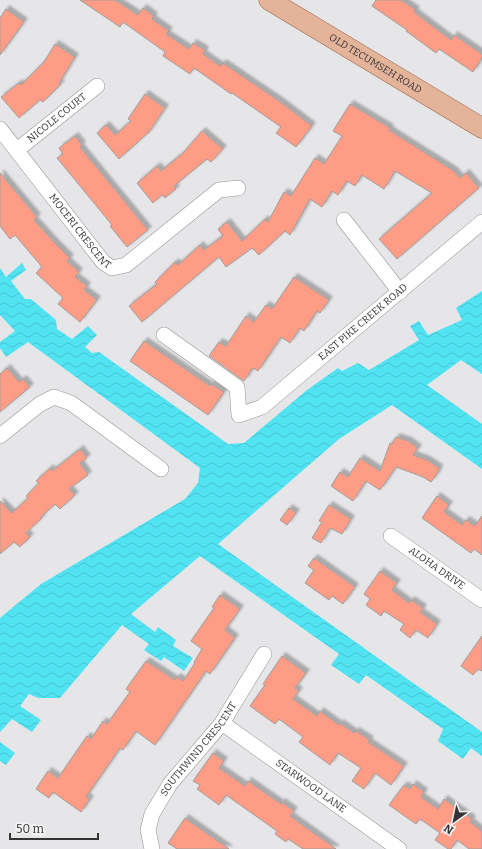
<svg xmlns="http://www.w3.org/2000/svg" width="482" height="849" font-family="Bitter,serif">
<style>
.water{fill:url(#water-waves)}
.building{fill:#ff9c86;stroke:#9f9d9d;filter:url(#shadow)}
.lines{fill:none;stroke-linecap:round;stroke-linejoin:round}
.minor-casing{stroke:#929394;stroke-width:16}
.major-casing{stroke:#9a654a;stroke-width:21}
.minor{stroke:#fff;stroke-width:15}
.major{stroke:#e3b39a;stroke-width:20}
.labels{text-anchor:middle;dominant-baseline:central;stroke-width:3;stroke-linejoin:round;paint-order:stroke}
.street-label{font-size:10px;fill:#343435;stroke:#f3f3f5}
</style>
<defs>
<pattern id="water-waves" width="16" height="10" patternUnits="userSpaceOnUse"><rect width="16" height="10" fill="#52e3f2"/><path d="M0 5q4-4 8 0t8 0" fill="none" stroke="#48c3d0"/></pattern>
<filter id="shadow"><feDropShadow dx="3.5" dy="-3.5" stdDeviation="1" flood-color="#0004"/></filter>
</defs>
<rect width="100%" height="100%" fill="#e6e6e8"/>
<g class="water">
<path d="M22,263L26,270L11,281L25,299H31L56,320L57,329L72,339L88,326L97,335L85,347L92,353L99,352L228,444L244,443L307,390L338,368L342,371L358,363L369,370L419,340L410,326L419,321L428,335L462,320L456,308L482,291V374L461,360L427,385L482,424V469L392,405L339,439L218,544L482,732V756L471,748L463,759L438,741L443,729L366,675L359,684L331,665L339,654L200,556L131,614L155,632L158,627L176,640L173,646L193,658L184,671L164,657L161,661L144,650L149,644L122,625L60,698H38L29,694L20,706L41,720L32,732L12,719L0,732V618L41,584L185,499L198,483L200,468L28,342L6,357L0,348V342L15,331L0,315V268L6,277Z"/>
<path d="M0,742L15,753L6,765L0,761Z"/>
</g>
<g class="building">
<path d="M80,0H115L138,15L143,8L154,16L152,19L169,31L166,34L189,49L193,43L205,50L203,54L220,66L223,63L282,103L312,126L296,147L276,133L281,127L232,93L231,94L194,68L190,74L163,56L165,52L123,22L120,27Z"/>
<path d="M376,0H401L416,10L414,12L451,40L454,35L482,54V58L473,72L439,49L436,53L406,31L407,30L372,6Z"/>
<path d="M6,9L24,22L0,55V18Z"/>
<path d="M55,44L75,57L59,83L61,84L43,102L40,100L19,118L1,97L19,83L21,85L44,62Z"/>
<path d="M145,94L165,108L149,132L119,159L97,133L106,125L115,135L131,121L128,119Z"/>
<path d="M350,104L390,128L389,130L454,171L460,178L466,173L479,188L397,259L379,239L432,193L395,171L384,189L362,175L355,186L347,181L338,195L332,191L322,207L310,199L290,235L285,231L259,255L252,248L226,267L219,257L142,322L129,306L157,284L155,282L175,262L178,265L200,245L204,250L223,236L218,229L227,222L242,241L265,219L268,222L284,192L291,196L315,158L324,164L342,136L333,131Z"/>
<path d="M202,131L223,149L211,162L207,159L174,186L176,189L165,198L162,195L153,203L137,183L157,166L161,171L183,153Z"/>
<path d="M75,136L82,145L80,147L148,230L127,247L110,226L112,225L57,158L63,154L59,148Z"/>
<path d="M0,173L37,217L34,220L54,242L70,258L67,261L79,272L75,277L87,286L84,290L97,300L80,322L58,304L63,298L36,273L42,267L15,235L10,239L0,226Z"/>
<path d="M294,277L329,300L320,313L317,311L304,331L300,328L290,343L281,337L258,371L253,368L244,381L209,356L219,342L226,346L246,316L254,322L266,305L272,309Z"/>
<path d="M144,341L210,386L211,384L224,392L208,415L130,361Z"/>
<path d="M7,368L19,382L23,379L30,387L0,412V374Z"/>
<path d="M396,437L408,441L418,448L413,455L427,460L439,468L437,474L431,482L423,477L396,467L380,490L366,481L353,501L331,486L340,472L348,477L360,458L380,471L390,443L392,444Z"/>
<path d="M80,449L87,458L80,463L88,475L69,489L75,495L60,509L55,504L41,517L42,518L26,533L30,537L20,547L14,542L0,554V501L12,513L28,498L26,496L39,483L36,481L50,468L52,471Z"/>
<path d="M437,496L449,505L444,512L462,525L466,520L475,526L482,516V555L474,549L471,553L422,518Z"/>
<path d="M329,505L351,519L342,534L330,528L321,543L312,538L322,522L319,521Z"/>
<path d="M289,508L296,513L287,525L280,520Z"/>
<path d="M314,558L355,587L343,604L332,596L329,600L305,583L314,570L308,566Z"/>
<path d="M380,571L397,583L392,590L409,603L411,600L423,608L420,612L437,624L428,638L416,630L410,638L400,630L404,624L384,611L381,616L366,605L370,599L364,594Z"/>
<path d="M220,595L240,609L225,630L235,638L210,674L206,671L155,745L136,731L123,750L120,748L86,797L90,799L81,812L53,792L49,798L36,789L48,771L58,778L87,736L91,739L103,721L107,724L130,692L126,689L146,661L175,680L177,677L183,681L195,663L194,662L202,649L191,641L214,608L212,607Z"/>
<path d="M482,636V671L478,669L473,675L461,666Z"/>
<path d="M282,656L306,673L295,688L299,691L293,699L317,716L320,711L339,725L340,723L354,733L356,731L370,740L368,742L404,766L391,785L375,773L364,789L352,781L361,768L338,753L330,765L299,742L303,737L279,719L275,724L250,706L265,685L263,684Z"/>
<path d="M213,753L224,761L219,768L245,786L248,781L281,804L282,802L294,811L290,816L336,849H303L288,839L286,842L275,834L277,831L226,795L219,805L197,789L200,785L193,781Z"/>
<path d="M413,784L424,792L421,797L438,809L444,799L472,819L470,822L482,831V849H469L457,840L451,849H448L435,840L440,833L420,819L416,824L389,805L404,785L410,789Z"/>
<path d="M185,818L229,849H177L168,843Z"/>
</g>
<g class="lines">
<defs>
<g id="minor">
<path id="s1" d="M0,129L103,262L112,268L126,265L219,190L238,188"/>
<path id="s2" d="M17,150L97,86"/>
<path d="M344,220L400,292"/>
<path id="s3" d="M164,335L237,387L239,415L262,407L482,222"/>
<path d="M0,436L40,404L54,397L71,403L161,469"/>
<path id="s4" d="M391,536L482,600"/>
<path id="s5" d="M222,723L399,849"/>
<path id="s6" d="M152,849L148,830L152,814L170,784L222,723L264,654"/>
</g>
<g id="major">
<path id="s7" d="M269,0L482,128"/>
</g>
</defs>
<use href="#minor" class="minor-casing"/>
<use href="#major" class="major-casing"/>
<use href="#minor" class="minor"/>
<use href="#major" class="major"/>
</g>
<g class="labels">
<g class="street-label">
<text stroke="none"><textPath href="#s7" startOffset="124">OLD TECUMSEH ROAD</textPath></text>
<text stroke="none"><textPath href="#s2" startOffset="51">NICOLE COURT</textPath></text>
<text stroke="none"><textPath href="#s1" startOffset="130">MOCERI CRESCENT</textPath></text>
<text stroke="none"><textPath href="#s3" startOffset="274">EAST PIKE CREEK ROAD</textPath></text>
<text stroke="none"><textPath href="#s4" startOffset="56">ALOHA DRIVE</textPath></text>
<text stroke="none"><textPath href="#s6" startOffset="116">SOUTHWIND CRESCENT</textPath></text>
<text stroke="none"><textPath href="#s5" startOffset="109">STARWOOD LANE</textPath></text>
</g>
</g>
<g transform="translate(454 821) rotate(213)" stroke="#f3f3f5" stroke-width="3" paint-order="stroke">
<path d="M0-3L7 15L0 10L-7 15Z" fill="#343435"/>
<text y="-6" font-size="11" font-weight="bold" text-anchor="middle" fill="#343435">N</text>
</g>
<path d="M10 833v6h88v-6" fill="none" stroke="#343435" stroke-width="2"/>
<text x="16" y="833" font-size="12" fill="#343435" stroke="#f3f3f5" stroke-width="3" paint-order="stroke">50 m</text>
</svg>
